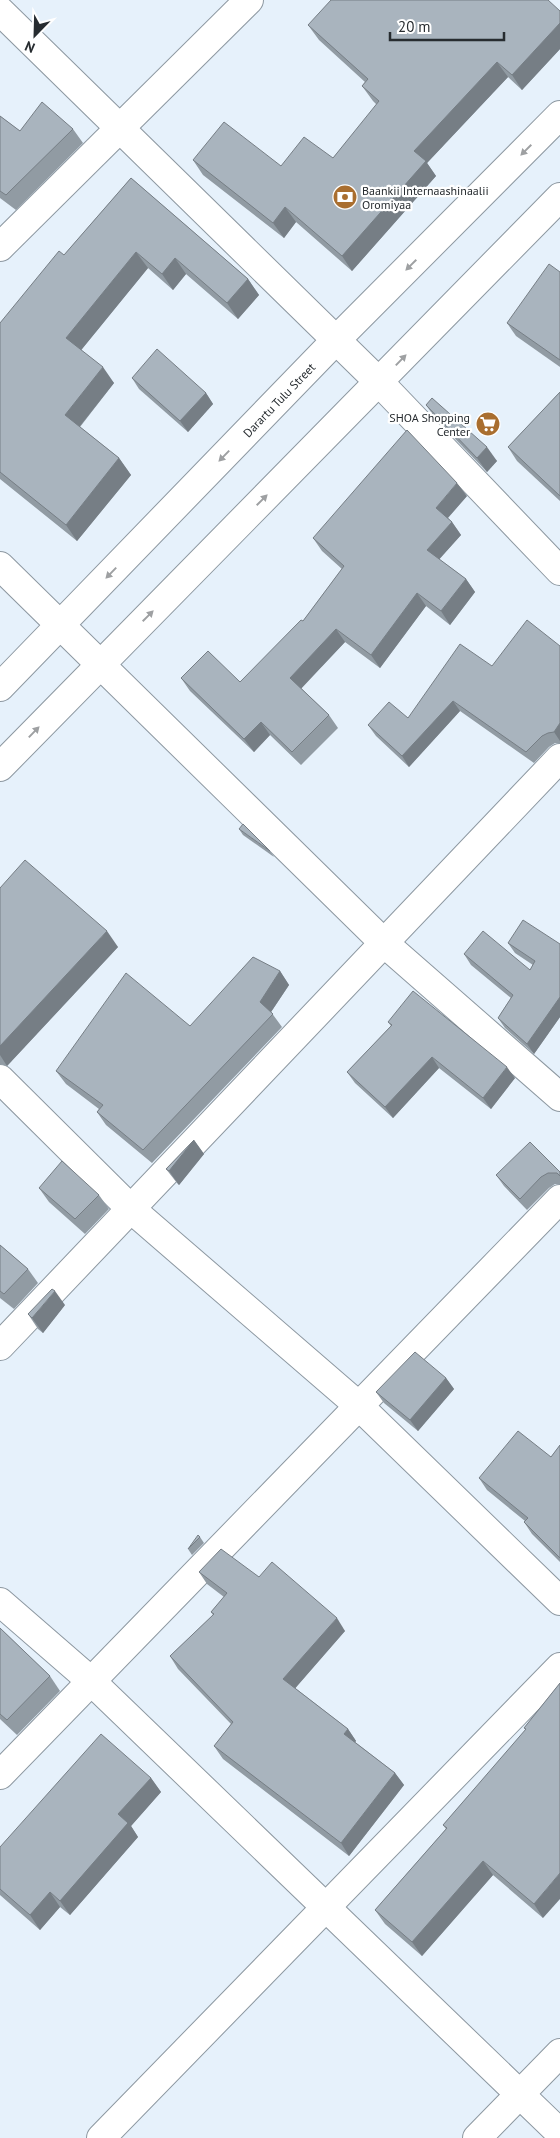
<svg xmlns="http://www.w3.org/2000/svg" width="560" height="2138" font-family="'PT Sans',sans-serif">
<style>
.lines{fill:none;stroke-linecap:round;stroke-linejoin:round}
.minor-casing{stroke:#8d98a1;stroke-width:30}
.secondary-casing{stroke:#8d98a1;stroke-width:30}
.minor{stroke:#fff;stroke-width:28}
.secondary{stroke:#fff;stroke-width:28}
.wall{fill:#919ba3}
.shaded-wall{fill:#767e85}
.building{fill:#a9b4be;stroke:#767e85}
.oneway{fill:#9ea0a2}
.labels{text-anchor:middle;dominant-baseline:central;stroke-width:4.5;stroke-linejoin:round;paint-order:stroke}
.poi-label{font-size:12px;fill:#272c30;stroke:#fff;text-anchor:start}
.street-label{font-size:12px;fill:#272c30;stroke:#fff}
</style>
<rect width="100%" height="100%" fill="#e6f1fb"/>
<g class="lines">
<defs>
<g id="minor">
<path d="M0,11L379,382L560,571"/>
<path d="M0,247L249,0"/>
<path d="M0,566L384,943L560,1097"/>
<path d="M0,1079L131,1209L359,1406L560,1601"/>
<path d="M0,1346L560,758"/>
<path d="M0,1602L91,1681L560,2133"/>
<path d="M0,1775L560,1199"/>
<path d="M101,2138L560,1667"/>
<path d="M477,2138L560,2053"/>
</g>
<g id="secondary">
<path d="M0,687L336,340L560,115"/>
<path d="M0,767L560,197"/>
</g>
</defs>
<use href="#minor" class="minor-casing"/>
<use href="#secondary" class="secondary-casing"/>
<use href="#minor" class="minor"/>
<use href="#secondary" class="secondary"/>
</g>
<g class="wall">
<path d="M560,11V49L522,90L508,77L427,163L436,176L352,271L296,222L284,238L203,175L193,160L281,166L333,158L377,105L373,101L362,86L365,82L319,40L308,25Z"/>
<path d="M0,116L20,131L73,129L83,143L16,210L0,198Z"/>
<path d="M131,178L248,279L259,295L238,319L186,274L173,290L148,268L81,350L114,383L80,427L119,458L131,475L77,541L0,479V323L64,255Z"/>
<path d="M560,272V367L516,336L507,323Z"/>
<path d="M132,378L206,393L213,404L188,432L139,389Z"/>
<path d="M560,392V501L517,461L508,447Z"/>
<path d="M426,405L497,461L487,472L436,419Z"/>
<path d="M467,496L448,518L452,522L461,535L439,559L466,579L475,592L450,625L426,606L380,668L345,642L301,688L329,715L338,728L301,765L270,735L254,752L190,691L181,678L240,682L303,621L342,569L322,551L313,538Z"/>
<path d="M560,646V743H555L549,747L534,763L460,711L409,767L376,736L368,725L408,718Z"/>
<path d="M239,829L270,851L274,857L243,835Z"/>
<path d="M0,888L118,947L7,1066L0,1064Z"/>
<path d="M508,943L560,944V1017L534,1054L505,1028L498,1018L511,998L471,965L464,954L530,970L533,965L515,953Z"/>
<path d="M280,971L289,985L271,1012L282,1027L152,1163L106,1125L97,1112L99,1109L66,1084L56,1071L190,1026Z"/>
<path d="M388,1022L515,1078L491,1109L439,1068L393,1118L355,1083L347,1072L391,1026Z"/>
<path d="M194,1140L204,1154L179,1185L177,1183L166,1169Z"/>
<path d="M560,1172V1184H555L549,1188L527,1210L504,1186L496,1175Z"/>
<path d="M39,1188L99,1195L109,1209L85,1234L49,1202Z"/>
<path d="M0,1245L28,1269L38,1283L14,1309L0,1298Z"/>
<path d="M65,1305L43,1333L38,1329L28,1314Z"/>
<path d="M446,1378L454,1389L418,1431L384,1403L376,1392Z"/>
<path d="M560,1445V1562L532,1534L524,1522L525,1521L487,1490L479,1478L551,1457Z"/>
<path d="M200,1537L204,1543L192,1555L188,1549Z"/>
<path d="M199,1572L259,1577L345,1631L295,1688L348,1729L356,1741L355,1742L395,1773L404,1785L349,1856L223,1759L214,1746L231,1724L178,1669L170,1656L213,1615L211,1612L224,1597L207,1584Z"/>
<path d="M0,1628L50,1676L60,1691L17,1735L0,1719Z"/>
<path d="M560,1683L543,1918L493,1875L422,1956L385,1924L375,1910L446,1829L443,1825L526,1730L524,1728Z"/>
<path d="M151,1778L161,1792L131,1826L138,1837L70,1915L60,1907L40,1930L0,1895V1847Z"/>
</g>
<g class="shaded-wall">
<path d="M560,23V49L522,90L512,75Z"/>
<path d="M497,62L508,77L427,163L436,176L352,271L342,256L414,151Z"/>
<path d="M285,207L296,222L284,238L273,223Z"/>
<path d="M136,252L148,268L78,354L66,338Z"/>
<path d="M175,258L186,274L173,290L162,274Z"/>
<path d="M248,279L259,295L238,319L227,303Z"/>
<path d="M103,367L114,383L76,431L65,415Z"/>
<path d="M206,393L213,404L188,432L180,421Z"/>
<path d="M487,447L497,461L487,472L477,458Z"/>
<path d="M119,458L131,475L77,541L66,525Z"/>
<path d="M457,483L467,496L445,521L436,508Z"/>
<path d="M452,522L461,535L436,563L427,550Z"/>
<path d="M466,579L475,592L450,625L441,611Z"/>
<path d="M417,593L426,606L380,668L371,655Z"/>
<path d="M336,629L345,642L299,691L290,678Z"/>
<path d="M453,701L460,711L409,767L402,756Z"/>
<path d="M261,722L270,735L254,752L244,739Z"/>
<path d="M560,723V741L554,732Z"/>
<path d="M107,931L118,947L7,1066L0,1055V1046Z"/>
<path d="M280,971L289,985L269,1015L260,1002Z"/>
<path d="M560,997V1017L534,1054L527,1044Z"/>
<path d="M432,1057L439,1068L393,1118L385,1107Z"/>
<path d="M507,1067L515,1078L491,1109L483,1098Z"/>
<path d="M194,1140L204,1154L179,1185L169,1171Z"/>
<path d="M55,1291L65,1305L43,1333L32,1318Z"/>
<path d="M446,1378L454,1389L418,1431L410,1420Z"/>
<path d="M337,1618L345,1631L292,1692L283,1679Z"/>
<path d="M348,1729L356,1741L352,1746L344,1734Z"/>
<path d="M395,1773L404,1785L349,1856L341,1843Z"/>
<path d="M151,1778L161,1792L131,1826L138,1837L70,1915L60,1901L118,1814Z"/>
<path d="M483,1861L493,1875L422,1956L412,1942Z"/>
<path d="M560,1873V1899L543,1918L534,1904Z"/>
<path d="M50,1892L60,1907L40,1930L30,1915Z"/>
</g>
<g class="building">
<path d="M331,0H548L560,11V23L512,75L497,62L414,151L426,161L342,256L285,207L273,223L193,160L224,122L281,166L304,137L333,158L379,101L362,86L368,79L308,25Z"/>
<path d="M42,102L73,129L6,195L0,191V116L20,131Z"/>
<path d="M131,178L248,279L227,303L175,258L162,274L136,252L66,338L103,367L65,415L119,458L66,525L0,472V323L59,251L64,255Z"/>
<path d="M549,264L560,272V360L507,323Z"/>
<path d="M157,349L206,393L180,421L132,378Z"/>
<path d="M560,392V496L508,447Z"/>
<path d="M432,398L487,447L477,458L426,405Z"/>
<path d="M407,430L457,483L436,508L452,522L427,550L466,579L441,611L417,593L371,655L336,629L290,678L329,715L292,752L261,722L244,739L181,678L208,651L240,682L301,620L303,621L344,566L313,538Z"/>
<path d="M527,620L560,646V723L554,732L548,733L542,736L526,752L453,701L402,756L368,725L389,702L408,718L460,644L492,666Z"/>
<path d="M243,824L270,851L239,829Z"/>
<path d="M25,860L107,931L0,1046V888Z"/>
<path d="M523,920L560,944V997L527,1044L498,1018L513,995L464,954L483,931L530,970L535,961L508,943Z"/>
<path d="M253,957L280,971L260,1002L273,1014L143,1150L97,1112L103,1105L56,1071L126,973L190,1026Z"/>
<path d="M413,991L507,1067L483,1098L432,1057L385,1107L347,1072L392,1025L388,1022Z"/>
<path d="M194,1140L169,1171L166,1169Z"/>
<path d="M530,1142L560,1172V1176L557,1173H548L541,1177L520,1199L496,1175Z"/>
<path d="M62,1161L99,1195L75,1219L39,1188Z"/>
<path d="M0,1245L28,1269L4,1294L0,1291Z"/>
<path d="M52,1289L55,1291L32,1318L28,1314Z"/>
<path d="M415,1352L446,1378L410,1420L376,1392Z"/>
<path d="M518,1431L551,1457L560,1445V1558L524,1522L528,1518L479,1478Z"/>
<path d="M198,1535L200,1537L188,1549Z"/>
<path d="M221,1549L259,1577L272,1562L337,1618L283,1679L348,1729L344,1734L395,1773L341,1843L214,1746L233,1722L170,1656L214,1614L211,1612L227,1593L199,1572Z"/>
<path d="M0,1628L50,1676L7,1720L0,1714Z"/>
<path d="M560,1683V1873L534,1904L483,1861L412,1942L375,1910L447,1828L443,1825L526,1729L524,1728Z"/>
<path d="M101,1734L151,1778L118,1814L128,1823L60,1901L50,1892L30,1915L0,1889V1847Z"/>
</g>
<defs><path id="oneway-solid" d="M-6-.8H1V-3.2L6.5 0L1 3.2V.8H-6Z" transform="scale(1.25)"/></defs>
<g class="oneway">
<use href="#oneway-solid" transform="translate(526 150) rotate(135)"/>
<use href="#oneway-solid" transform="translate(411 265) rotate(135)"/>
<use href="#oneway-solid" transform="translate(401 360) rotate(-46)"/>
<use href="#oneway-solid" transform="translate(224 456) rotate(134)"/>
<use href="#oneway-solid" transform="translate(262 500) rotate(-45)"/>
<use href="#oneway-solid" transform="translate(111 573) rotate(134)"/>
<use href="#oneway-solid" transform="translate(148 616) rotate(-45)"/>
<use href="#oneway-solid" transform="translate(34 732) rotate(-46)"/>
</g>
<defs>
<symbol id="bank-disc" viewBox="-11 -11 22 22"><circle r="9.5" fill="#a96e2f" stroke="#fff"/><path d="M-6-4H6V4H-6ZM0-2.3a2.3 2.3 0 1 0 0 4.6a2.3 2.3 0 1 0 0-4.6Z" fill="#fff"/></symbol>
<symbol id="supermarket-disc" viewBox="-11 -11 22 22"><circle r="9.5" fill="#a96e2f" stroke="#fff"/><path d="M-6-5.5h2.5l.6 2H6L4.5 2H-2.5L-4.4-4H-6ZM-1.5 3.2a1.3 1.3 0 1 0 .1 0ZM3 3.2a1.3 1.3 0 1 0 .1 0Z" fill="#fff"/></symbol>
</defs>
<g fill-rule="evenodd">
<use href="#bank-disc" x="331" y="183" width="28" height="28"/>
<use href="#supermarket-disc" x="474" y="410" width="28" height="28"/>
</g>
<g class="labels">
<g class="poi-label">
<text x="362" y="190">Baankii Internaashinaalii<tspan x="362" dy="14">Oromiyaa</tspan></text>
<text x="470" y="417" text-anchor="end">SHOA Shopping<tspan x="470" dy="14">Center</tspan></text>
</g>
<g class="street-label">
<text transform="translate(279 400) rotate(-46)">Darartu Tulu Street</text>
</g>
</g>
<g transform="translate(35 35) rotate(203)" stroke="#ffffff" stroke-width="4" paint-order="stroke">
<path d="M0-4L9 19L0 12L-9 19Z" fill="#272c30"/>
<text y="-8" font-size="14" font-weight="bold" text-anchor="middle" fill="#272c30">N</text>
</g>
<path d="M390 32v8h114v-8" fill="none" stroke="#272c30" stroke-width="2.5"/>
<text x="398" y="32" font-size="15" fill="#272c30" stroke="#ffffff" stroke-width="4" paint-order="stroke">20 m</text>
</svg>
